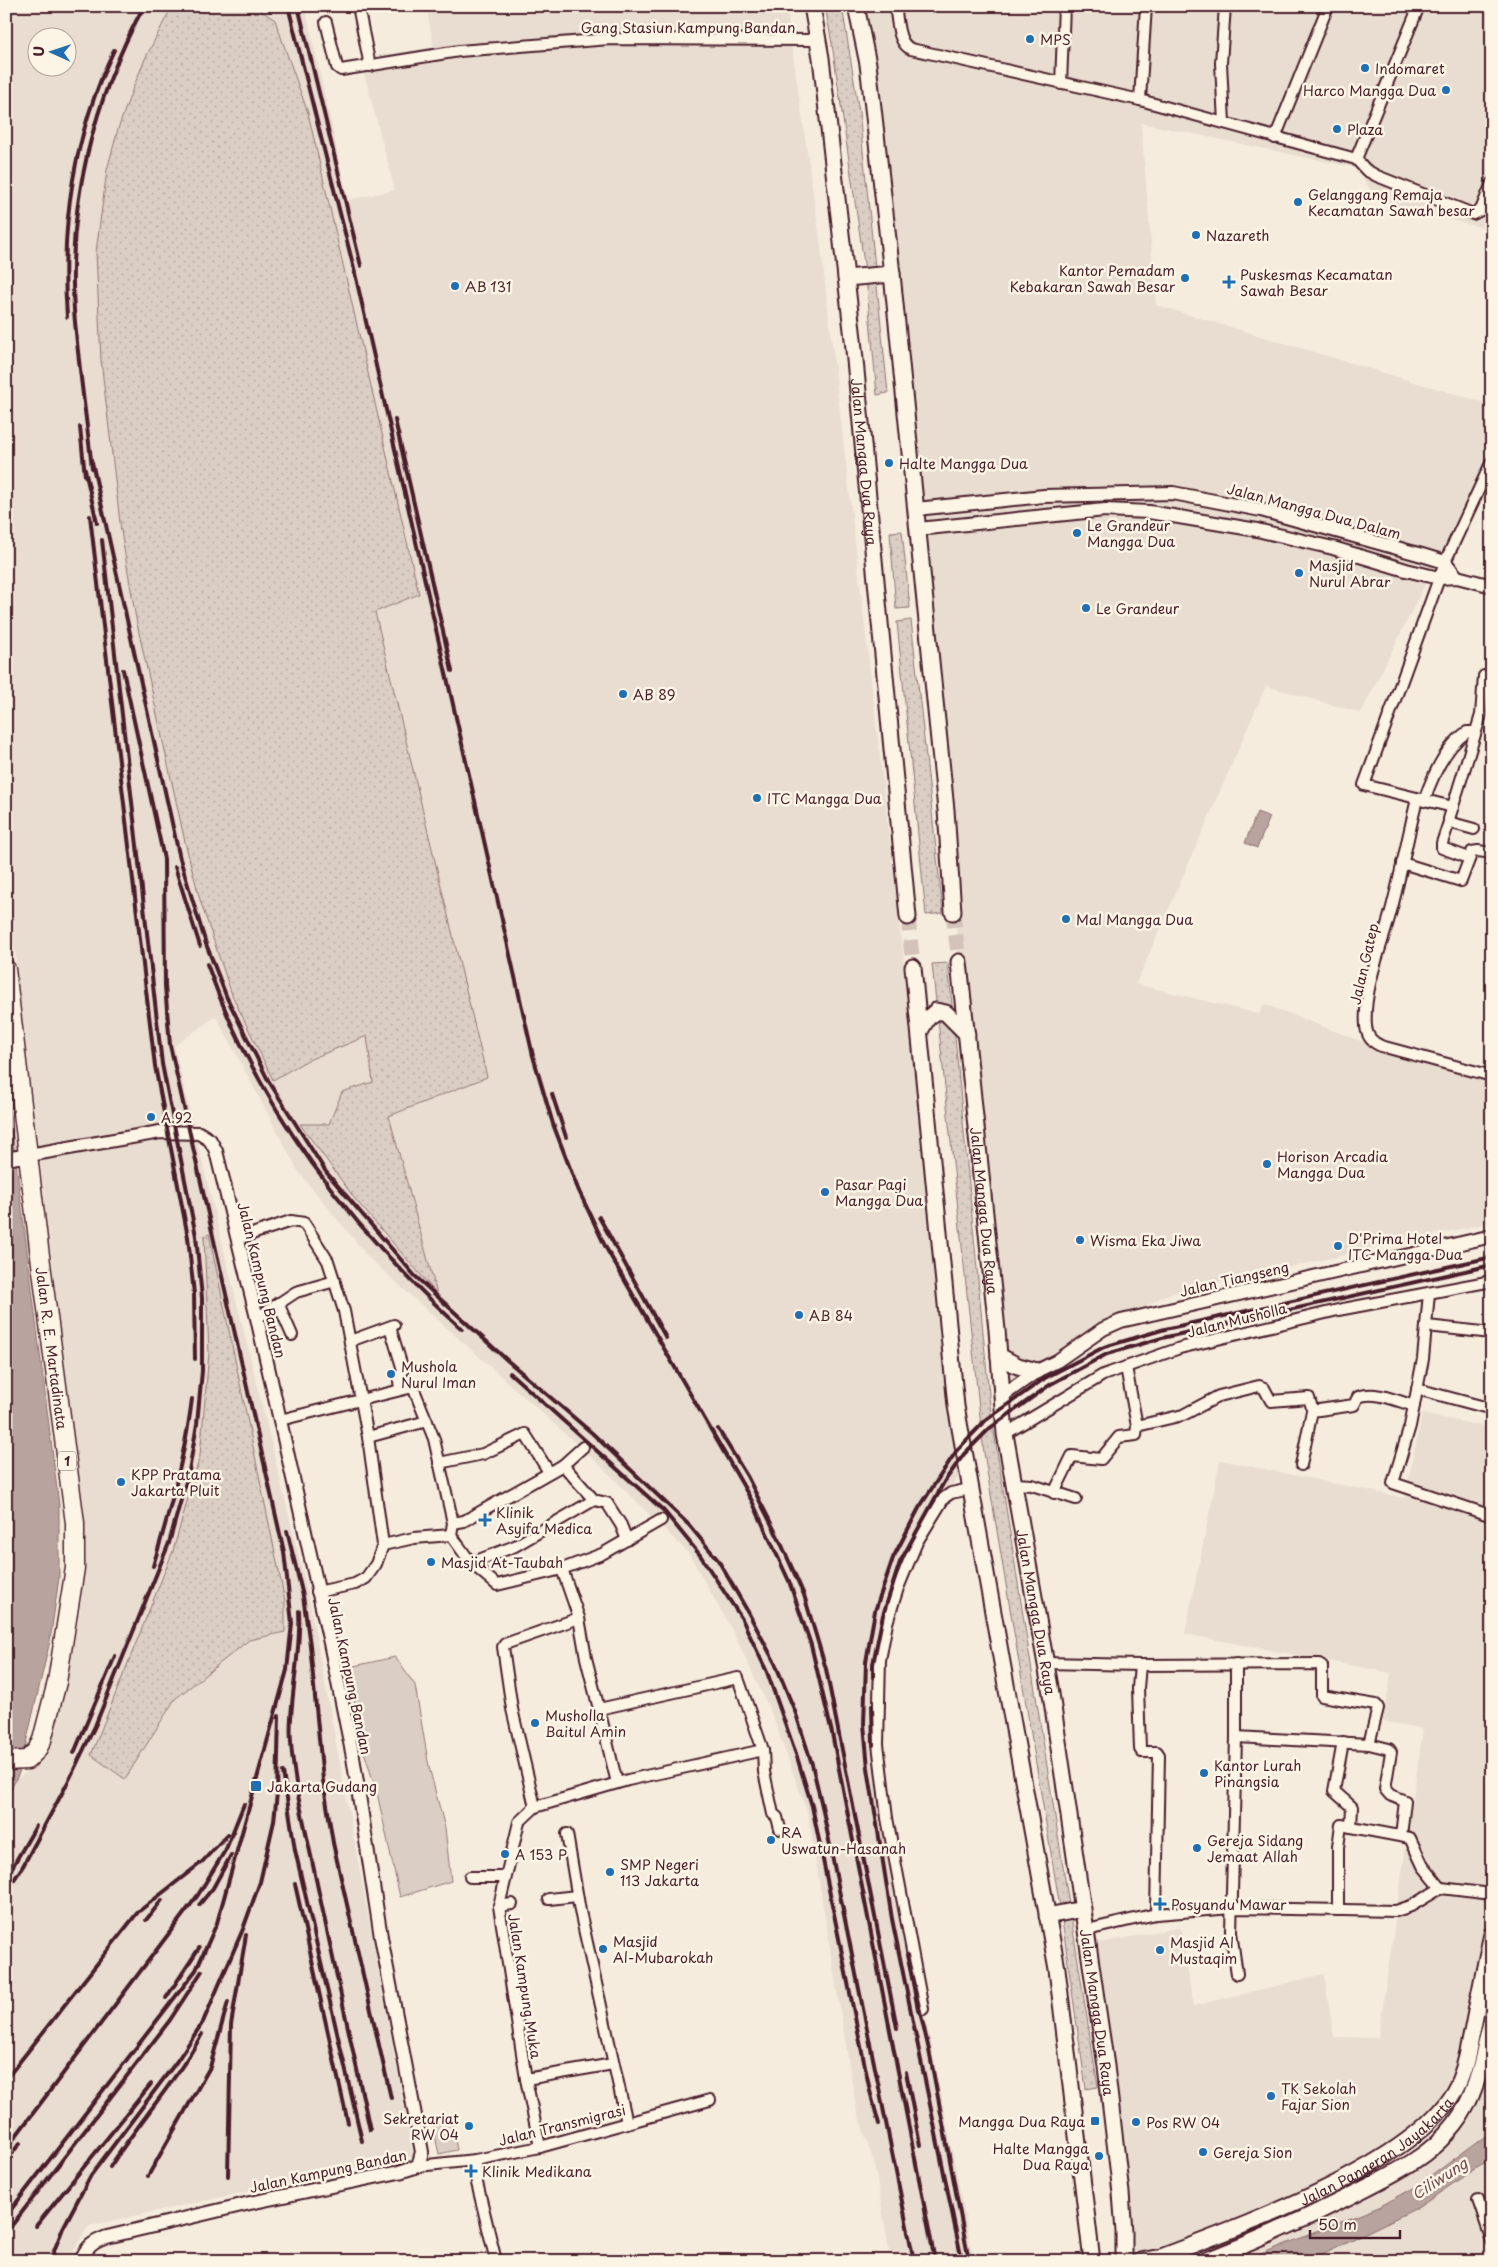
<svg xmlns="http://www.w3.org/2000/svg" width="1498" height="2267" font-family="'Playpen Sans',sans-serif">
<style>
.built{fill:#e8ddd0;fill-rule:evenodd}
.green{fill:url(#green-dots);stroke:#927678}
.pitch{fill:#dbcec4;stroke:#927678}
.water{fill:#b8a39e;stroke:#8c6e70}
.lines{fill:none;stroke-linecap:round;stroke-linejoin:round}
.secondary-tunnel{stroke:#d3c3ba;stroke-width:15;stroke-dasharray:15 8;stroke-linecap:butt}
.minor-casing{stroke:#4a1f2b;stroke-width:14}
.tertiary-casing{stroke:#4a1f2b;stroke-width:16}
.secondary-casing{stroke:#4a1f2b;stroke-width:19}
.trunk-casing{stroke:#4a1f2b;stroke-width:21}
.minor{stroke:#fcf5e5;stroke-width:10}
.tertiary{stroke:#fcf5e5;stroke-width:12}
.secondary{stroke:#fcf5e5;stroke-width:15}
.trunk{stroke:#fcf5e5;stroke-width:18}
.rail{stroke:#4a1f2b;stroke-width:4}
.poi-dot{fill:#1f6fb2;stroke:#fcf5e5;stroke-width:2}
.labels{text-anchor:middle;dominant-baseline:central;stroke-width:5;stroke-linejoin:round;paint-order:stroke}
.shield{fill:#fcf5e5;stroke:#7f5f63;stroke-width:1}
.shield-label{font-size:12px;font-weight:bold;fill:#4a1f2b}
.street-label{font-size:14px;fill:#4a1f2b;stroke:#fcf5e5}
.poi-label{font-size:14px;fill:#4a1f2b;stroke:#fcf5e5;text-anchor:start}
.water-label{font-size:15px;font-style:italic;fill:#704d53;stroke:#fcf5e5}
</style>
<defs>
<pattern id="green-dots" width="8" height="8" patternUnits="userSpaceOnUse" patternTransform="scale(1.25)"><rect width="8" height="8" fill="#dbcec4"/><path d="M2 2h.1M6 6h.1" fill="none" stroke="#bdb0a9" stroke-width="1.8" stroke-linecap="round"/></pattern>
</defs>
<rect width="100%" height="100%" fill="#f5ecde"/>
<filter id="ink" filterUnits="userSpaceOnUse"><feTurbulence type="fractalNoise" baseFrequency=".02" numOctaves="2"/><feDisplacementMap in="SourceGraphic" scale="10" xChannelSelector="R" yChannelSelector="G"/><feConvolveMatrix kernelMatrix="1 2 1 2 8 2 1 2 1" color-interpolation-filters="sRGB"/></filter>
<g filter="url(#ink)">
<g class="built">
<path d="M6,6H305L348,200L395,190L360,58L434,47L426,6H786L820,240L963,1472L943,1495L889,1607L875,1742L907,1924L974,2261H891L874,2163L856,2107L808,1814L771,1712L733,1632L689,1554L600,1465L369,1258L298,1171L216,1016L174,1046L308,1593L413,2156L88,2226L68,2261H6V1801L16,1780L43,1760L80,1612L86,1544L6,876ZM38,38H68V68H38Z"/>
<path d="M860,6H1492V230L1378,202L1357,168L1141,123L1156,305L1492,405V438L1466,510L1441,552L1361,713L1266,686L1136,984L1259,1014L1264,1004L1371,1045L1492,1073V1222L1165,1295L1001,1396L918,529Z"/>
<path d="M1422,1414L1492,1428V1934L1465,2065L1440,2112L1357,2173L1141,2261H1123L1089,1945L1181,1927L1193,2006L1324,1974L1334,2037L1378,2038L1423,1729L1383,1721L1391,1673L1185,1634L1220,1460L1405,1498Z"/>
<path d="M1492,2019V2261H1205L1372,2185L1454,2125Z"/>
</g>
<g class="green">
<path d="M172,6H254L275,20L308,113L419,594L375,612L487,1077L389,1116L437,1294L355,1199L300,1124H329L342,1092L373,1082L367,1036L306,1061L273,1080L232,995L200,900L185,842L136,619L121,531L101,360L96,252L107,170L118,129L131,93L145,59Z"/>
<path d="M825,6H842L859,112L888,393L877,395L866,277L832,44Z"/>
<path d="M902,531L910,608L896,609L890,532Z"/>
<path d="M911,620L943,913L926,915L897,622Z"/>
<path d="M948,963L991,1416L981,1426L932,964Z"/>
<path d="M209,1234L285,1601V1632L249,1640L175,1699L125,1779L91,1755L173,1551L200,1456L209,1353L204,1236Z"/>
<path d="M993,1426L1098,2087L1086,2089L1061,1913L984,1453L982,1436Z"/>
</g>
<g class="pitch">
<path d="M395,1657L415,1685L429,1767L445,1828L451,1881L400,1897L377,1793L355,1723L354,1666Z"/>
<path d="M451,2118L457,2150L439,2154L432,2122Z"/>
</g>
<g class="water">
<path d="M1257,812L1270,817L1257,848L1245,843Z"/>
<path d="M6,1082L59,1505V1578L50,1641L19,1773L6,1800Z"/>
<path d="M1492,2131V2160L1473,2170L1419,2207L1310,2260L1243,2261L1379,2207L1419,2185Z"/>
</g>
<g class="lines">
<g class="secondary-tunnel">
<path d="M953,912L959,962"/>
<path d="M908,917L913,967"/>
</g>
<defs>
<g id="minor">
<path d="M358,6L370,66"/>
<path d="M895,6C898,20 897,43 911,49L1140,100L1356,159L1366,170L1377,176L1473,214L1481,210L1492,183"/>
<path d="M326,22L337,67L341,70L459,51L610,39L818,40"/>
<path d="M1061,84L1064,6"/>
<path d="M1140,100L1146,6"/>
<path d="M1224,123L1221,63L1225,6"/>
<path d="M1275,138L1328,6"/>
<path d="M1356,159L1419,6"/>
<path d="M1417,799C1408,836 1401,874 1391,911C1382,946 1363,989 1366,1026C1367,1037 1372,1042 1381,1046L1492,1076"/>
<path d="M1424,801C1432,777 1446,746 1467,732H1475"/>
<path d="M1453,807L1364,785L1445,562L1492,461"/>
<path d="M1449,822L1442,843V848L1469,858"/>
<path d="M1474,829L1452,823L1449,819L1481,715L1484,676"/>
<path d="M1402,863L1461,881L1472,852L1478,851L1492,853"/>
<path d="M237,1239L291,1221L304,1223L328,1261L344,1311L368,1437L383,1545L376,1564L366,1578L355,1584L317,1592"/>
<path d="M1429,1293L1423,1359L1410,1426L1393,1483L1492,1516"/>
<path d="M278,1303L292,1335"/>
<path d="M257,1318L296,1292L335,1281"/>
<path d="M1427,1326L1492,1333"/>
<path d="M390,1327L403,1370L399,1381L400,1389"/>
<path d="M350,1341L394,1325"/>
<path d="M1126,1367L1137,1426"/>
<path d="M1417,1389L1492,1409"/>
<path d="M280,1420L413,1387L434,1439L453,1523"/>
<path d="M1005,1434L1103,1375L1180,1348L1338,1310L1492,1281"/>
<path d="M368,1437L427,1421"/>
<path d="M583,1447L563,1465L464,1521L453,1523L451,1535L471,1563L497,1585L562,1569L602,1554L661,1520"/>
<path d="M439,1463L483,1454L525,1434L549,1472"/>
<path d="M563,1465L594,1500L607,1503L621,1525L627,1540"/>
<path d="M1301,1465L1312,1411L1354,1405L1358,1397C1374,1390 1398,1401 1414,1406"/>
<path d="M1015,1484L1032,1485L1076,1499"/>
<path d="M1054,1493L1072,1456L1101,1459L1119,1437L1136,1435L1137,1426L1183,1415L1219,1396L1259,1386L1264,1388L1271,1401L1309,1398L1313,1411"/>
<path d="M383,1545L414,1538L451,1535"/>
<path d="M471,1563L515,1546L594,1500"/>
<path d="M562,1569L579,1618L586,1658L599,1709"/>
<path d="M1045,1663L1140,1665L1319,1664L1322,1666V1696L1376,1705L1378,1708L1369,1744L1389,1749L1391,1752L1385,1789L1390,1795L1405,1801L1401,1836"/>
<path d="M1236,1664V1737L1231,1932L1237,1974"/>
<path d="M1140,1665L1138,1688L1140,1749L1142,1752H1157L1159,1755L1156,1914"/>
<path d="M1236,1737L1369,1744"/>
<path d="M1343,1742L1334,1791L1352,1807L1351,1827"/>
<path d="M617,1783L599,1709L738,1678L763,1750L764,1772L773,1814L777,1817L780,1829"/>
<path d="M535,1807L512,1709L503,1647L505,1644L579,1618"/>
<path d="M567,1834L580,1911L627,2123"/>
<path d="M470,1877H505"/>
<path d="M549,1899L577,1896"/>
<path d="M499,1906L512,1904"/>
<path d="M1338,1910V1847L1341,1825L1410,1838L1423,1866L1441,1888"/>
<path d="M1087,1930L1156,1914L1232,1908L1396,1911L1411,1906L1441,1888L1492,1894"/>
<path d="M923,2009L887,1818L878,1744L880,1660L887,1623L898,1588L917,1542L944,1498L951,1493L970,1489"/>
<path d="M526,2079L613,2064"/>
<path d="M540,2147L526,2079L499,1906L519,1822L535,1807L628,1780L763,1750"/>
<path d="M475,2160L477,2183L496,2261"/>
<path d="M418,2166L475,2160L540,2147L710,2100"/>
<path d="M1478,2200L1492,2241"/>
</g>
<g id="tertiary">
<path d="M916,509L1044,496L1173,493L1261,510L1422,555L1445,562L1457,577"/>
<path d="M918,529L1105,510L1149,512L1257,530L1333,548L1406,570L1439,578L1457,577L1492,586"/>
<path d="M6,1159L160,1132L199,1133L210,1140L216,1151L257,1318L330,1643L353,1757L381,1937L422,2152L418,2166L399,2172L250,2203L107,2237C93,2242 86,2247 81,2261"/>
<path d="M1002,1396L1037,1371L1057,1361L1103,1329L1121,1321L1492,1236"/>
</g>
<g id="secondary">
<path id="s1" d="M812,6L821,58L853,339L908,917"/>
<path d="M856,6L868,64L892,274L946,810L953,912"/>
<path d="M846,278L892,274"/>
<path id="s2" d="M959,962L997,1330L1005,1434L1050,1687L1106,2066L1121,2193L1124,2232V2261"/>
<path d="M913,967L956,1406L1057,1969L1092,2261"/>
<path d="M920,1031L927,1019L936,1011L946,1013L967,1034"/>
<path d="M999,1356L1018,1366L1037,1371"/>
<path d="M1047,1916L1083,1909"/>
<path id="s3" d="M1141,2261L1161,2257C1240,2227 1420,2163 1457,2086C1466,2067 1469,2047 1473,2027C1479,1996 1485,1965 1492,1934"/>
<path d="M1205,2261C1254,2242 1301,2221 1348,2197C1385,2178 1428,2159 1454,2125C1478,2095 1483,2055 1492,2018"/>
</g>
<g id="trunk">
<path id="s4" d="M6,969L39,1248L75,1523V1568L57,1682L42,1740L37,1750L27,1760L6,1761"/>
</g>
</defs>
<use href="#minor" class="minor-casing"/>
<use href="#tertiary" class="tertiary-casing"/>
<use href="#secondary" class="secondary-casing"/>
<use href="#trunk" class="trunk-casing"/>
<use href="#minor" class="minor"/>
<use href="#tertiary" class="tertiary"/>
<use href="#secondary" class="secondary"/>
<use href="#trunk" class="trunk"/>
<g class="rail">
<path d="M288,6L354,269L533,1056L553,1124L578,1189L606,1248L752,1501L789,1581L811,1645L832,1733L935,2261"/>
<path d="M298,6L361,266"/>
<path d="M67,317C60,226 74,133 114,50"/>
<path d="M395,420L452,671"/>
<path d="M80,427L85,476"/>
<path d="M92,462L180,859L206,944L227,998L268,1080L326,1172L415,1276L508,1361L592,1433L689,1525L718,1560L748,1612L775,1663L796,1714L812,1764L822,1806L914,2261"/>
<path d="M92,468C86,415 78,362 74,310C67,204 94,98 144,6"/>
<path d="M85,470L97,523"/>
<path d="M90,516L155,1066L188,1237L194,1294L195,1359"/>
<path d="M175,867L200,946"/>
<path d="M207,964C259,1109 349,1227 462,1329"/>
<path d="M552,1094L566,1137"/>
<path d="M599,1217L666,1338"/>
<path d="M510,1373L664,1511L700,1555L742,1619L767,1672L797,1757L812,1806L870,2091L879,2124"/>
<path d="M718,1429L747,1476L780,1541L804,1595L826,1669L897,2028"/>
<path d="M287,1531L303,1596L310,1645L323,1780L333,1843L391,2098"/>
<path d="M153,1566C170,1511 185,1456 192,1399"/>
<path d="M299,1611C301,1647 293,1682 291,1718C289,1743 294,1767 297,1791L370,2130"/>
<path d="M873,1678V1664L883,1615L900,1562L944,1482L964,1454L990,1428L1051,1384L1107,1354L1162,1338L1492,1265"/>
<path d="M872,1705L873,1745"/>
<path d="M74,1753L115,1656"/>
<path d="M283,1772L295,1850L362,2141"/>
<path d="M6,1878L36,1826"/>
<path d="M295,1884L348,2123"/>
<path d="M6,1892L23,1866L68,1782L95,1726L169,1543L189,1471L197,1424L202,1371V1298L196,1236L162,1064L102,540"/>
<path d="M199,1905L213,1888L231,1855"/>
<path d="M146,1920L162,1900"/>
<path d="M907,1955L929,2050L969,2261"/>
<path d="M166,1998L199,1948"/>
<path d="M906,2072L920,2145"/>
<path d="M6,2079L138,1912L202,1862L228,1834"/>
<path d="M6,2149L198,1895L226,1849L244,1804"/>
<path d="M6,2161L20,2143"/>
<path d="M110,2167C139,2122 176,2081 202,2034"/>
<path d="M148,2176L210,2067L228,2002"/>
<path d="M228,2176L231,2025L246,1935"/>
<path d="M6,2216L196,1970L217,1923L287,1670L292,1623L284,1552L170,1045L165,986L164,859L123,670"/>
<path d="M36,2226L151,2084"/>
<path d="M6,2233L170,2020L202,1971"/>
<path d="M50,2261L63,2228L91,2175L177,2061L203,2022L243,1929L260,1882L274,1821L277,1793L279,1716"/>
<path d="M962,2261L892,1919L868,1768L864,1724L866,1662L875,1611L893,1558L919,1508L957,1450L986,1420L1045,1378L1104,1347L1165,1329L1492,1257"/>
</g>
</g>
</g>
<g class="poi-dot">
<circle cx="1030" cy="39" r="5"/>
<circle cx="1365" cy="68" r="5"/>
<circle cx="1446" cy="90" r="5"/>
<circle cx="1337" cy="129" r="5"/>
<circle cx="1298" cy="202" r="5"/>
<circle cx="1196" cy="235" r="5"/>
<circle cx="1185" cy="278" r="5"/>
<path d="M1226.5 274.5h5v5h5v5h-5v5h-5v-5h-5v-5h5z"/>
<circle cx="455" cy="286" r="5"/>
<circle cx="889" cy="463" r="5"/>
<circle cx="1077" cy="533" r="5"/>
<circle cx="1299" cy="573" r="5"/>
<circle cx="1086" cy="608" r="5"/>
<circle cx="623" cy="694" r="5"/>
<circle cx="757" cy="798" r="5"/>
<circle cx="1066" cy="919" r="5"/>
<circle cx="151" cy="1117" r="5"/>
<circle cx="1267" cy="1164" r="5"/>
<circle cx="825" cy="1192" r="5"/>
<circle cx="1080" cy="1240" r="5"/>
<circle cx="1338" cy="1246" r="5"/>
<circle cx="799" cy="1315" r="5"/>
<circle cx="391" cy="1374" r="5"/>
<circle cx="121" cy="1482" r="5"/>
<path d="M482.5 1512.5h5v5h5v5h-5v5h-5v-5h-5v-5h5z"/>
<circle cx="431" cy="1562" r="5"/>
<circle cx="535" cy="1723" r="5"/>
<circle cx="1204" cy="1773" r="5"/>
<rect x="250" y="1780" width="12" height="12" rx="2.5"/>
<circle cx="771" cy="1840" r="5"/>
<circle cx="1197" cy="1848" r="5"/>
<circle cx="505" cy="1854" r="5"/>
<circle cx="610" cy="1872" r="5"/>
<path d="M1157.5 1896.5h5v5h5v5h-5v5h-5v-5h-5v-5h5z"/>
<circle cx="603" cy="1949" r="5"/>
<circle cx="1160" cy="1950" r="5"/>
<circle cx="1271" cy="2096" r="5"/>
<rect x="1090" y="2116" width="10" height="10" rx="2.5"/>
<circle cx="1136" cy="2122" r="5"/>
<circle cx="469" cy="2126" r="5"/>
<circle cx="1203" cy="2152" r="5"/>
<circle cx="1099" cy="2156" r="5"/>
<path d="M468.5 2163.5h5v5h5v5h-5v5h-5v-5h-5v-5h5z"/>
</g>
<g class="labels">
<rect class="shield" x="58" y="1451.5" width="18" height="19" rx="4"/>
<g class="shield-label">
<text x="67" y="1461">1</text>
</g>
<g class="street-label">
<text x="688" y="27">Gang Stasiun Kampung Bandan</text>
<text stroke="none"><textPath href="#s1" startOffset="459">Jalan Mangga Dua Raya</textPath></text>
<text transform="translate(1314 511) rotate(15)">Jalan Mangga Dua Dalam</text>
<text transform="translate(1364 964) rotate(-77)">Jalan Gatep</text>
<text stroke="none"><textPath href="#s2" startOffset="250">Jalan Mangga Dua Raya</textPath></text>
<text transform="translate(1234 1279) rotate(-13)">Jalan Tiangseng</text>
<text transform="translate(262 1280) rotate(76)">Jalan Kampung Bandan</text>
<text transform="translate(1237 1320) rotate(-14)">Jalan Musholla</text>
<text stroke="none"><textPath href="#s4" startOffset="382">Jalan R. E. Martadinata</textPath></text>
<text stroke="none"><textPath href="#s2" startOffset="655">Jalan Mangga Dua Raya</textPath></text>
<text transform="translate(350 1676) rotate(78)">Jalan Kampung Bandan</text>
<text transform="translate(525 1986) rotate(81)">Jalan Kampung Muka</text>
<text stroke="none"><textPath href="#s2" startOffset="1060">Jalan Mangga Dua Raya</textPath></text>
<text transform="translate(562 2125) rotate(-14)">Jalan Transmigrasi</text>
<text stroke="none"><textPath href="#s3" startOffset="262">Jalan Pangeran Jayakarta</textPath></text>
<text transform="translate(328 2171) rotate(-12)">Jalan Kampung Bandan</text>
</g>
<g class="poi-label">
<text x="1040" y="39">MPS</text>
<text x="1375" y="68">Indomaret</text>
<text x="1436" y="90" text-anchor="end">Harco Mangga Dua</text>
<text x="1347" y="129">Plaza</text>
<text x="1308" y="194">Gelanggang Remaja<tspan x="1308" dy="16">Kecamatan Sawah besar</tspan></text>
<text x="1206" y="235">Nazareth</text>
<text x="1175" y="270" text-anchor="end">Kantor Pemadam<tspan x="1175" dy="16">Kebakaran Sawah Besar</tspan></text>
<text x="1240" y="274">Puskesmas Kecamatan<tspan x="1240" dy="16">Sawah Besar</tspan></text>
<text x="465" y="286">AB 131</text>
<text x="899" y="463">Halte Mangga Dua</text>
<text x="1087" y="525">Le Grandeur<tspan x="1087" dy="16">Mangga Dua</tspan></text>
<text x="1309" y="565">Masjid<tspan x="1309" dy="16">Nurul Abrar</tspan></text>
<text x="1096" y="608">Le Grandeur</text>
<text x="633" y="694">AB 89</text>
<text x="767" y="798">ITC Mangga Dua</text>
<text x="1076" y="919">Mal Mangga Dua</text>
<text x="161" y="1117">A.92</text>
<text x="1277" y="1156">Horison Arcadia<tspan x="1277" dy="16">Mangga Dua</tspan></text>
<text x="835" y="1184">Pasar Pagi<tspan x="835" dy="16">Mangga Dua</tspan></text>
<text x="1348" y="1238">D'Prima Hotel<tspan x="1348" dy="16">ITC Mangga Dua</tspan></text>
<text x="1090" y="1240">Wisma Eka Jiwa</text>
<text x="809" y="1315">AB 84</text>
<text x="401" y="1366">Mushola<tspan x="401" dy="16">Nurul Iman</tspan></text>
<text x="131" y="1474">KPP Pratama<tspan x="131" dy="16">Jakarta Pluit</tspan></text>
<text x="496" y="1512">Klinik<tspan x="496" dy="16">Asyifa Medica</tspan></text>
<text x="441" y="1562">Masjid At-Taubah</text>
<text x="545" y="1715">Musholla<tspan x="545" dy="16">Baitul Amin</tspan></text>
<text x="1214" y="1765">Kantor Lurah<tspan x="1214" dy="16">Pinangsia</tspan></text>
<text x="267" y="1786">Jakarta Gudang</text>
<text x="781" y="1832">RA<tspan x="781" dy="16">Uswatun-Hasanah</tspan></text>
<text x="1207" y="1840">Gereja Sidang<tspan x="1207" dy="16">Jemaat Allah</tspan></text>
<text x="515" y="1854">A 153 P</text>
<text x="620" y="1864">SMP Negeri<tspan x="620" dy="16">113 Jakarta</tspan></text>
<text x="1171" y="1904">Posyandu Mawar</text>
<text x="613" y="1941">Masjid<tspan x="613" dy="16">Al-Mubarokah</tspan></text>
<text x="1170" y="1942">Masjid Al<tspan x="1170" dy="16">Mustaqim</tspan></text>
<text x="1281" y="2088">TK Sekolah<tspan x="1281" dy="16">Fajar Sion</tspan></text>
<text x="459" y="2118" text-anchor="end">Sekretariat<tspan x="459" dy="16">RW 04</tspan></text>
<text x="1085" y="2121" text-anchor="end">Mangga Dua Raya</text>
<text x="1146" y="2122">Pos RW 04</text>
<text x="1089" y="2148" text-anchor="end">Halte Mangga<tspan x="1089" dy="16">Dua Raya</tspan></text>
<text x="1213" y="2152">Gereja Sion</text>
<text x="482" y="2171">Klinik Medikana</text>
</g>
<g class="water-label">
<text transform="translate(1439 2178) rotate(-33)">Ciliwung</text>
</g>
</g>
<rect width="1498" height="2267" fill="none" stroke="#fcf5e5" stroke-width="25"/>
<rect x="12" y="12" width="1473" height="2242" fill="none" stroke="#4a1f2b" stroke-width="2" filter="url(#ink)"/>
<g transform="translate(52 52) rotate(273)"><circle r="24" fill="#fcf5e5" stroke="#b59f9b"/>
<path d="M0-4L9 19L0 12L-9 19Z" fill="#1f6fb2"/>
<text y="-8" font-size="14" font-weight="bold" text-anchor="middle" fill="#4a1f2b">U</text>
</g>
<path d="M1310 2230v8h90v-8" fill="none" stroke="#4a1f2b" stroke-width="2.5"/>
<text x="1318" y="2230" font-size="15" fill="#4a1f2b" stroke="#fcf5e5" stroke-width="4" paint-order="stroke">50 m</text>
</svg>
